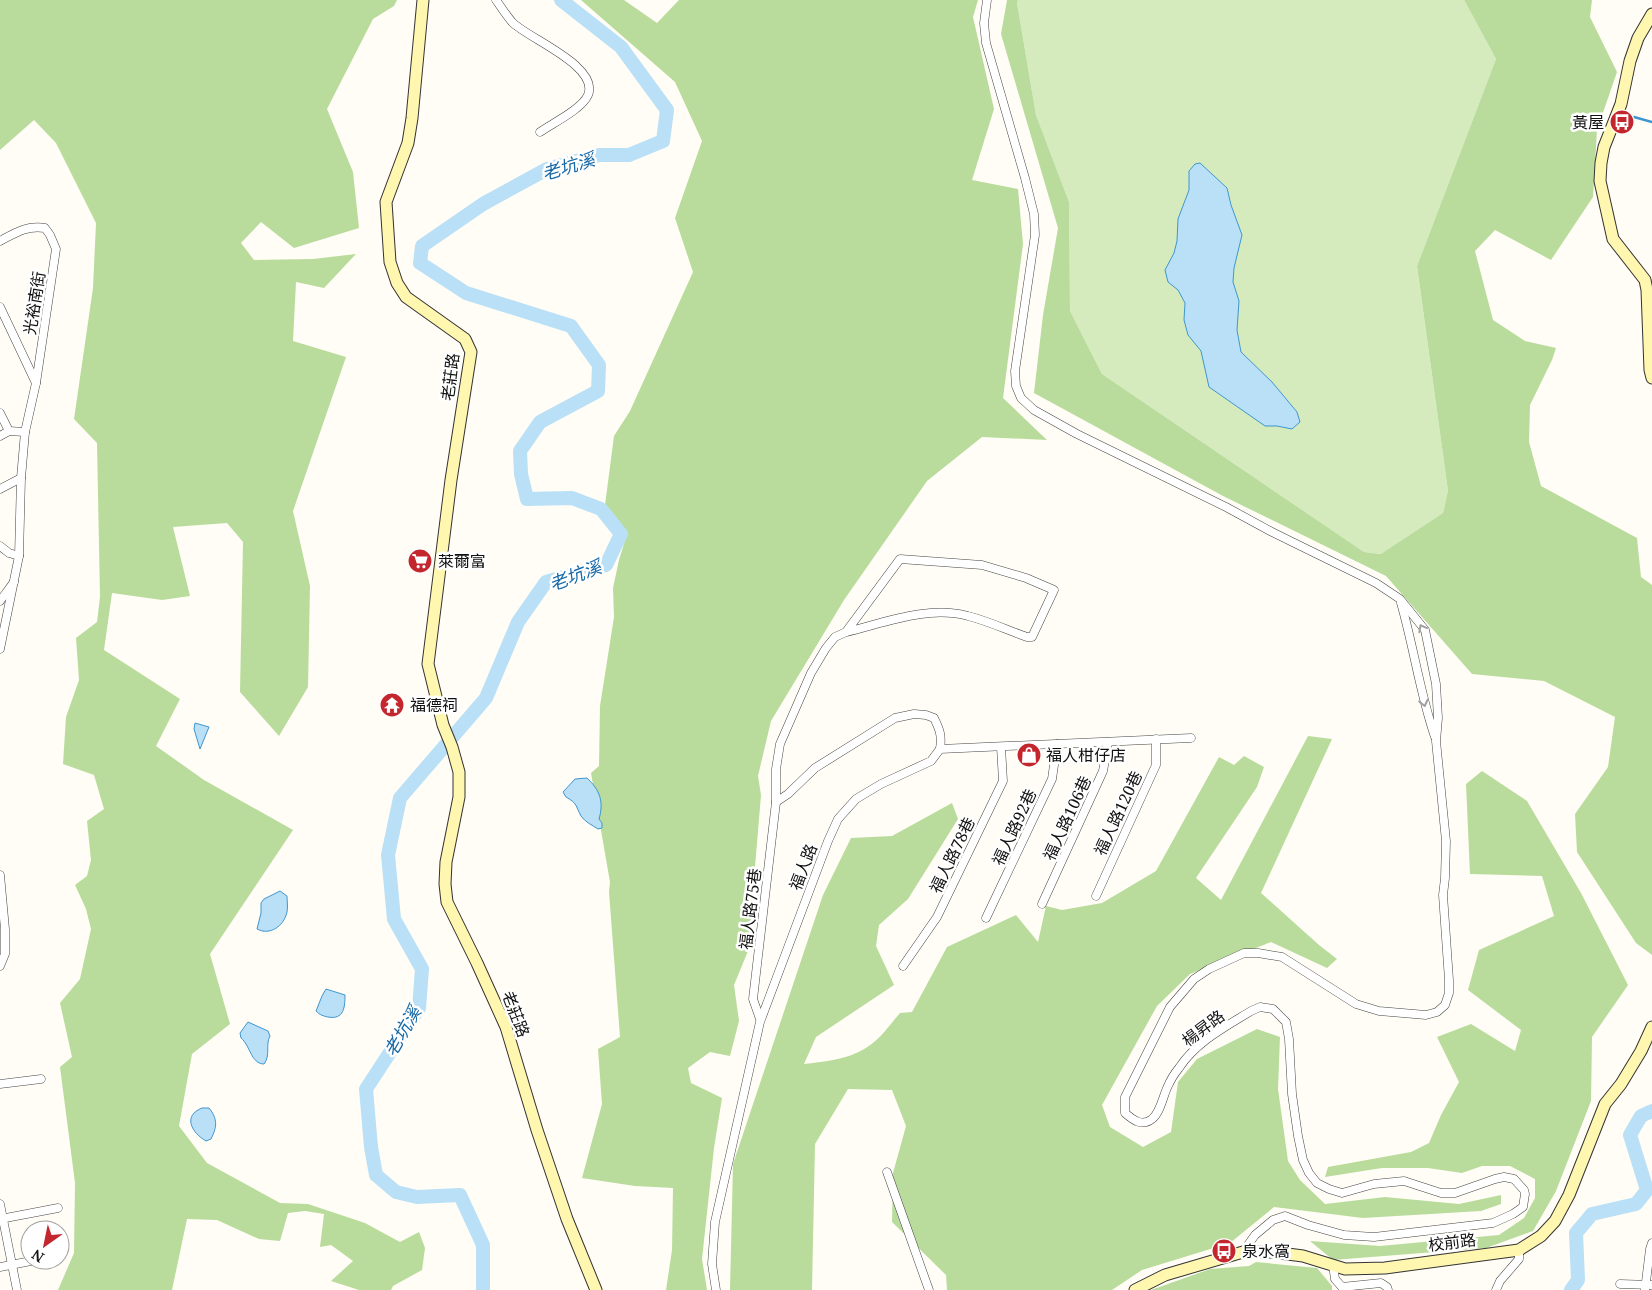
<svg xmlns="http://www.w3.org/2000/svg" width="1652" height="1290" font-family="'Noto Serif','Noto Sans TC',serif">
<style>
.green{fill:#d5ebbd}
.forest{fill:#b9dc9c}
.water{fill:#b9e0f7;stroke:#3f96cf}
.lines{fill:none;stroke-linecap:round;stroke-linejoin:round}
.stream{stroke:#3f96cf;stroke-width:2.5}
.river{stroke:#b9e0f7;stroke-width:14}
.street-casing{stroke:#444;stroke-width:9}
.secondary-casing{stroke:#333;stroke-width:13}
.street{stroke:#fff;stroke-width:8}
.secondary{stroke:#fff6b0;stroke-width:11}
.oneway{stroke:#a0a0a0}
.labels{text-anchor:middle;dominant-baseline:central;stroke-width:5;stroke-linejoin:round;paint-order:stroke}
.poi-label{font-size:16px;fill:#111;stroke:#fff;text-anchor:start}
.street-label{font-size:16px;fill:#111;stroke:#fff}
.water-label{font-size:18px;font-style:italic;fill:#1768a6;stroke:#fff}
</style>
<rect width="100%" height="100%" fill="#fffdf5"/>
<path class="green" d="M1018,0H1464L1496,59L1417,266L1448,491L1443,513L1382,554L1364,552L1102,374L1070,311L1069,202L1036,115L1017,3Z"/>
<g class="forest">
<path d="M0,0H397L394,6L373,19L327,109L353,172L359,228L294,248L261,222L241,243L254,260L313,259L356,254L324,288L296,282L293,341L346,357L293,511L310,586L308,687L279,736L240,692L243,542L227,523L173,527L190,596L162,600L112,593L104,650L180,699L156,746L204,780L293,830L210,954L230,1024L192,1054L179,1126L207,1163L280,1203L308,1204L365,1223L400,1242L419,1232L425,1248L422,1270L393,1286L391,1290H359L331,1281L353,1261L331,1245L320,1247L324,1214L305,1211L288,1213L280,1241L259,1239L217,1220L187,1219L172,1290H58L74,1253L75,1183L60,1067L72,1057L60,1003L80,979L91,929L86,909L75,885L87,876L91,860L87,821L104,809L94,775L63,764L66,717L79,680L76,638L97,622L100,597L97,443L74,419L93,288L96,223L56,143L34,120L0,150Z"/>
<path d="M581,0H624L657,23L679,0H978L973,17L994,109L972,180L1018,189L1023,244L1003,398L1047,440L982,437L927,481L844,600L771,721L758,776L761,795L748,951L734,985L739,1021L730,1056L710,1052L688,1068L691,1083L722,1098L714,1148L702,1259L707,1290H666L672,1250L673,1188L635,1186L582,1178L602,1104L598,1049L620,1037L609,892L610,882L591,773L599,766L600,706L614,617L613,588L619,560L627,534L605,505L614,436L630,411L693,272L675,218L702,141L675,82Z"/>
<path d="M1007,0H1018L1017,3L1036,115L1069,202L1070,311L1102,374L1364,552L1381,554L1443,513L1448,491L1417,266L1496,59L1464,0H1592L1590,17L1617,72L1597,130L1593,197L1551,260L1495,230L1475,251L1493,320L1525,341L1556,348L1552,360L1530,405L1529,442L1541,486L1637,538L1641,577L1652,585V955L1636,943L1577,852L1575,814L1608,767L1615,717L1544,681L1472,674L1386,576L1223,496L1034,393L1043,315L1058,228L1001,34Z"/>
<path d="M1308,736L1332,739L1261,893L1319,945L1337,959L1327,968L1271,942L1190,974L1157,1006L1102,1105L1110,1127L1143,1147L1171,1132L1178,1082L1197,1059L1257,1029L1280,1037L1278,1089L1288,1161L1300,1180L1325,1204L1385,1197L1459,1204L1501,1195V1204L1481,1211L1363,1218L1274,1207L1230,1243L1142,1270L1112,1290H947L946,1275L892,1222L893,1173L906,1126L892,1090L848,1089L815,1144L812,1290H730L733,1164L823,895L851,838L892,836L952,803L958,819L908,899L879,925L876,946L894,985L816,1037L804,1064C829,1061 854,1059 874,1042C884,1034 892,1022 900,1013L912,1012L947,947L1016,915L1038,942L1046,906L1062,910L1102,903L1156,871L1219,757L1234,765L1244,756L1264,767L1257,787L1196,878L1221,900Z"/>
<path d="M1482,771L1527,801L1581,893L1628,985L1592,1037L1591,1101L1556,1191L1533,1231L1486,1248L1333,1260L1310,1241L1380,1246L1499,1235L1524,1218L1535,1198V1179L1510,1166H1482L1462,1173L1428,1168H1382L1325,1177L1328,1167L1411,1152L1429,1143L1441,1115L1459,1082L1437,1037L1471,1024L1515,1051L1521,1030L1468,990L1479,950L1554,916L1542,876L1470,874L1466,784Z"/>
<path d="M1256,1262L1317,1268L1332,1286V1290H1151L1210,1269L1249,1266Z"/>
</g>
<g class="water">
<path d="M1200,163L1227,188L1231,205L1242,235L1234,268L1233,282L1239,301L1237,330L1241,352L1272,382L1297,412L1300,422L1292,429L1277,426H1265L1209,387L1201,351L1188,335L1184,320L1185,303L1178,290L1168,282L1165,270L1174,253L1177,241L1178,219L1189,190V171L1195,164Z"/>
<path d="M195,723L209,727L200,749L194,729Z"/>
<path d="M587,778C600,790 604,802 599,819L602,823V828L598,829C592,825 585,822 581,816C575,805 578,804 566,797L563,792L575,779Z"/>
<path d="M280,891L287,896C287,901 288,907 287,912C284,926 270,936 257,929L261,913V903L264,899Z"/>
<path d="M326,989L345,995C345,1007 344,1020 328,1017C323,1016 320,1015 316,1011L322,996Z"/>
<path d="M248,1022L268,1031L270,1036C265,1045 271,1055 264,1064C251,1064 250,1045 241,1038L240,1033Z"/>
<path d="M202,1108H209C218,1119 217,1127 211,1139L206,1141C192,1133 182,1116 202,1108Z"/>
</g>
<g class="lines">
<path class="stream" d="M1634,117L1652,122"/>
<g class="river">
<path d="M483,1290V1245L460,1195L417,1197L396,1192L376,1175L371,1147L366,1089L419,1008L422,969L394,919L388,855L400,798L486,698L518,622L546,582L606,565L621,534L601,509L572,498L527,499L521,474L520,451L540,422L598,391L599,365L571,326L466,293L420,263L422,246L483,204L547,169L599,155H629L663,141L667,110L621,47L561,0"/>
<path d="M1571,1290L1578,1280L1576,1233L1592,1214L1636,1204L1647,1190L1630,1135L1641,1116L1652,1111"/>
</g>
<defs>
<g id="street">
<path d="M496,0C501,7 506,15 512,22C527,38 600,66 588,95C582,109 553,123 540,132"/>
<path d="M987,0L984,23L986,43L1025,178L1034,214L1035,235L1015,371L1016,386L1021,398L1034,410L1077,434L1226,507L1272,532L1376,583L1400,599L1425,630L1436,684L1438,718L1436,741L1446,841L1445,878L1443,895L1449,980V993L1445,1005L1437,1012L1426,1015L1379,1011L1356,1004L1282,957L1258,953H1244L1209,969L1194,979L1170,1007L1125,1097V1113C1133,1120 1142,1127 1152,1119C1160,1113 1163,1097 1167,1088C1170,1081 1174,1074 1179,1068C1196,1042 1225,1027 1251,1011L1260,1007L1273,1009L1286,1022L1289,1039L1292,1094L1298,1136L1303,1160L1309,1173L1317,1183L1329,1189L1342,1193L1374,1184L1404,1181L1441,1193H1455L1495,1179L1504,1177L1514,1179L1524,1190L1525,1194L1523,1207L1513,1214L1493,1223L1374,1237L1344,1235L1308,1225L1285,1216L1273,1220L1255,1235L1243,1252"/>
<path d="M0,241C15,233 27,225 45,228L50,235L56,249L36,383L25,432L21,478L19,556L0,649"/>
<path d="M0,307L36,383"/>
<path d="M0,413L9,431"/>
<path d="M0,436L9,431L25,432"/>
<path d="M0,489L21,478"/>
<path d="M0,546L9,553L19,556"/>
<path d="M0,601L14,582"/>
<path d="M1401,603C1414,648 1420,694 1435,737"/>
<path d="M776,802L788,794L815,768L895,718L914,714L926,715L934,718C940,730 942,736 940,749"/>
<path d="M0,875L5,929V954L0,966"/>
<path d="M1096,896L1156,765V739"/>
<path d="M1042,904L1103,771L1108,742"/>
<path d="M986,918L1052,779L1057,744"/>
<path d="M903,966L937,917L1003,781L1001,747"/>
<path d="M760,1019L753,999L776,802V769L780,744L811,673L826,648L835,637L846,632C884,623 928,605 968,616C988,621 1007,630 1027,637H1032L1054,590L1026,578L982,565L900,559L846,632"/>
<path d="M0,1084L41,1079"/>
<path d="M887,1172L929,1290"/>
<path d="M0,1204L17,1290"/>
<path d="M0,1219L58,1208"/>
<path d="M1333,1265L1335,1279L1342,1287L1381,1283L1387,1287L1388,1290"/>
<path d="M0,1267L36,1260"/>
<path d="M1620,1284L1652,1285"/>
<path d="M716,1290L712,1264L715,1222L760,1022L828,841L838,819L856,799L881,784L931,761L940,749L1191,738"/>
<path d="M1496,1290L1500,1281L1519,1259V1250"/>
<path d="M1645,1290L1650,1249L1652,1243"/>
</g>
<g id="secondary">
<path d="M423,0L412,118L408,143L386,202L390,262L397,283L406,297L465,339L471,352L451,480L428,664L443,725L452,747L459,772V797L446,862L445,884L447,902L477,963L506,1027L537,1130L567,1219L596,1290"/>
<path d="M1652,14L1638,38L1630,61L1621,104L1604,147L1601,163L1600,181L1613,239L1645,280L1647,290L1650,370L1652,378"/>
<path d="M1135,1290L1165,1275L1243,1252H1272L1303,1256L1345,1269L1385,1268L1519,1250L1541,1236L1555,1221L1569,1195L1605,1104L1621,1084L1641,1051L1652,1027"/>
</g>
</defs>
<use href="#street" class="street-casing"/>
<use href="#secondary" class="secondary-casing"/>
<use href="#street" class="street"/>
<use href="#secondary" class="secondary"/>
</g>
<defs><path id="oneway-chevron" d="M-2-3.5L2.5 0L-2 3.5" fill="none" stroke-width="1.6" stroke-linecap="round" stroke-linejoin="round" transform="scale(1.25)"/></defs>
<g class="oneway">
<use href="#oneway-chevron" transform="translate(1422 628) rotate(-119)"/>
<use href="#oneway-chevron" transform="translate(1424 703) rotate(77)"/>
</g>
<defs>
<symbol id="bus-disc" viewBox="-11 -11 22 22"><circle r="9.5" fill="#c4262e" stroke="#fff"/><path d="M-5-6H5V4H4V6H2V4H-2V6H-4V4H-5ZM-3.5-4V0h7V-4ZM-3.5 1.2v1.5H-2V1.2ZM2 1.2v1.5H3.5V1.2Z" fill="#fff"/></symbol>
<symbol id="supermarket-disc" viewBox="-11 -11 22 22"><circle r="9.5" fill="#c4262e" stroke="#fff"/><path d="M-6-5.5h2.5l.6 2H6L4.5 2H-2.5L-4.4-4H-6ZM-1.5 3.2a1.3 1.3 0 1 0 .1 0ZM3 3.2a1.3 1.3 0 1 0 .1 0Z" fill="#fff"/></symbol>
<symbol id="temple-disc" viewBox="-11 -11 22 22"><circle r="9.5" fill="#c4262e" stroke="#fff"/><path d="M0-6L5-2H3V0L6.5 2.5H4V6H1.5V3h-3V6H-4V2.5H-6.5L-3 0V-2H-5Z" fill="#fff"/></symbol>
<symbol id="shop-disc" viewBox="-11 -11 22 22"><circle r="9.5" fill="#c4262e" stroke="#fff"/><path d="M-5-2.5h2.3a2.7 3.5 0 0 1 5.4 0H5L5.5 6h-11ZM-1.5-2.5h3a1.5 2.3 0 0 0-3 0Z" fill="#fff"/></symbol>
</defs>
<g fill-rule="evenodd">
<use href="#bus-disc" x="1608" y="108" width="28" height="28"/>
<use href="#supermarket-disc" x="406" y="547" width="28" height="28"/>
<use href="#temple-disc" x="378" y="691" width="28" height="28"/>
<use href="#shop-disc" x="1015" y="741" width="28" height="28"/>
<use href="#bus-disc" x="1210" y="1237" width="28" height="28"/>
</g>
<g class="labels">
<g class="poi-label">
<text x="1604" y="122" text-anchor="end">黃屋</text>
<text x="438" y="561">萊爾富</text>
<text x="410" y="705">福德祠</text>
<text x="1046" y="755">福人柑仔店</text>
<text x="1242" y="1251">泉水窩</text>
</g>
<g class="street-label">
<text transform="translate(34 303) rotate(-81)">光裕南街</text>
<text transform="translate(450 377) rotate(-83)">老莊路</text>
<text transform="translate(1118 813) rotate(-65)">福人路120巷</text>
<text transform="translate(1067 818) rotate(-65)">福人路106巷</text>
<text transform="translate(1014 827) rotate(-65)">福人路92巷</text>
<text transform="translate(952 855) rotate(-64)">福人路78巷</text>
<text transform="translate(803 867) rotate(-69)">福人路</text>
<text transform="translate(750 909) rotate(-83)">福人路75巷</text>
<text transform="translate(516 1014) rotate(69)">老莊路</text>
<text transform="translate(1203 1028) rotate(-37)">楊昇路</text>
<text transform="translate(1452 1242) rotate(-7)">校前路</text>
</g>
<g class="water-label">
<text transform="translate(568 166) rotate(-17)">老坑溪</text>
<text transform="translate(575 575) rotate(-21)">老坑溪</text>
<text transform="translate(402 1031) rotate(-60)">老坑溪</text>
</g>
</g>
<g transform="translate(45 1245) rotate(213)"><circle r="24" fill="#ffffff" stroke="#a0a0a0"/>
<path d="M0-4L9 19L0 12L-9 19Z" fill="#c4262e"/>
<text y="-8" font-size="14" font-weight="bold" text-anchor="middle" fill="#111111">N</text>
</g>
</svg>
